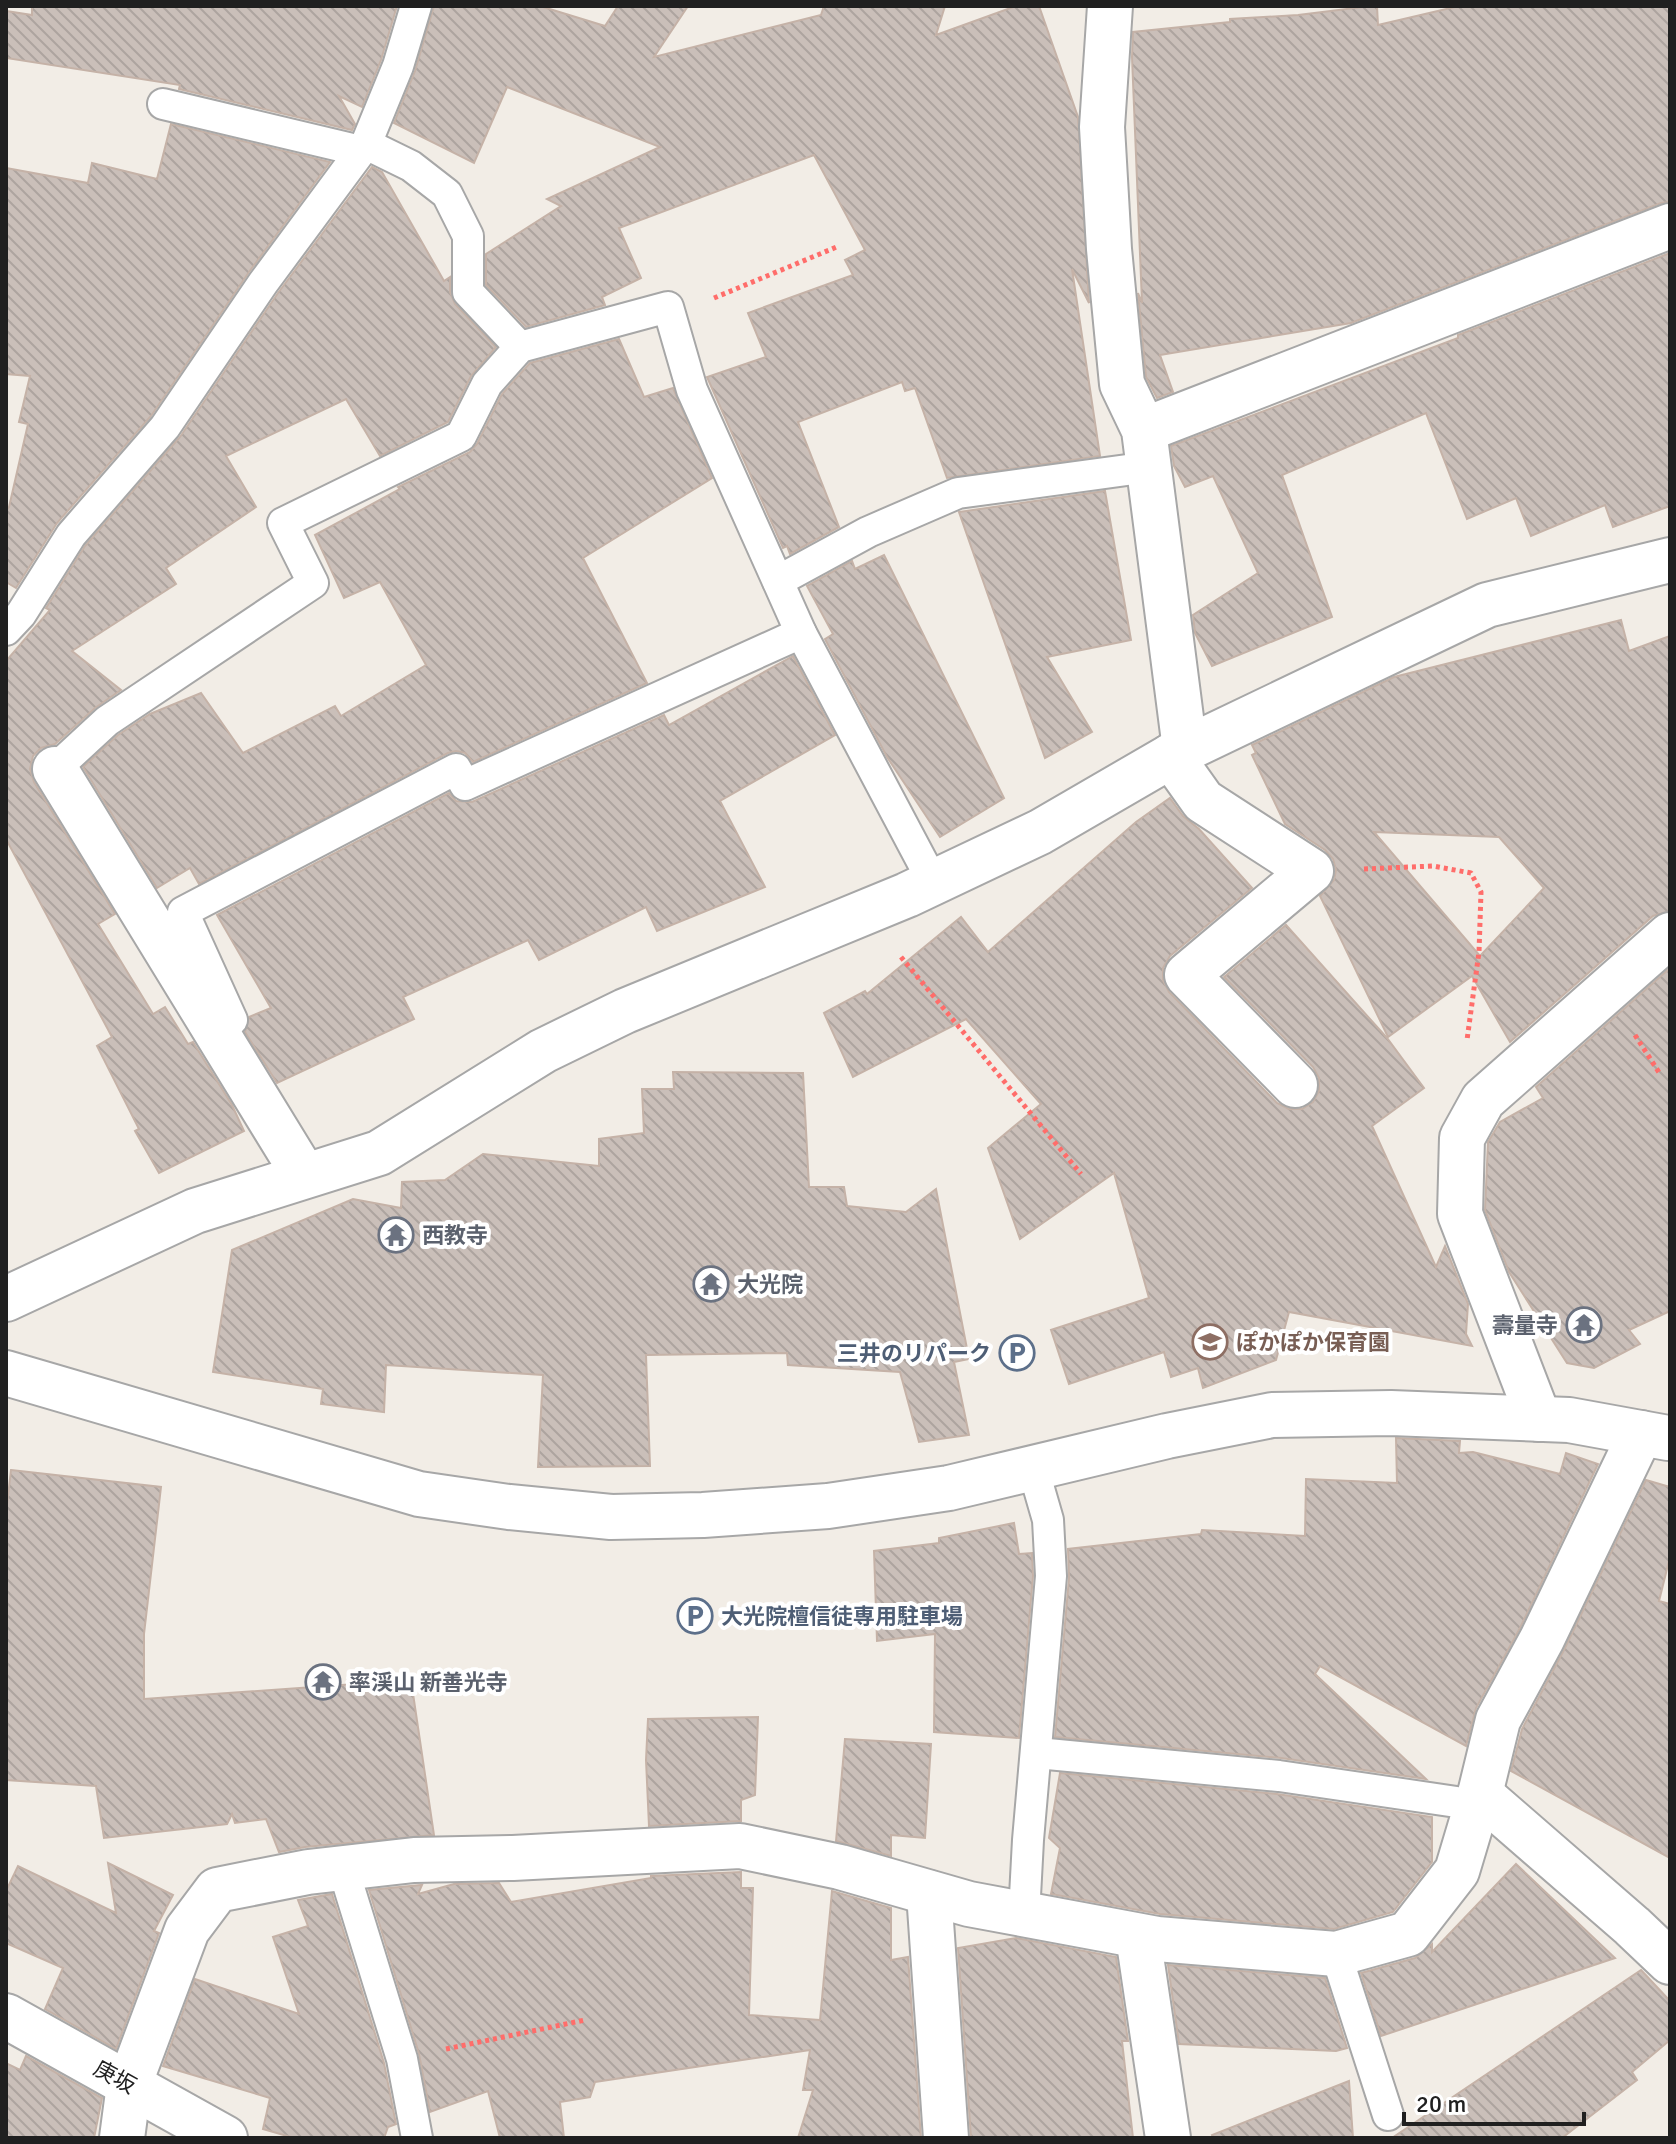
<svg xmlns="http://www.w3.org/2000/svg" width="1676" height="2144" font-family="Signika,'Noto Sans JP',sans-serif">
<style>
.building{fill:url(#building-back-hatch);stroke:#c5b2a7;stroke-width:2;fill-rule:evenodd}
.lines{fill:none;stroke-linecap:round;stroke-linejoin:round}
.service-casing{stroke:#a7a7a7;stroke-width:34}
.minor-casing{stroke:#a7a7a7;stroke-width:48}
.path{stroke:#ff6d6a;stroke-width:5;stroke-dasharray:4 4;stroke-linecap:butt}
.service{stroke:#fff;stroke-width:30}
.minor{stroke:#fff;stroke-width:44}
.labels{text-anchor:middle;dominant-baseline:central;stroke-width:8;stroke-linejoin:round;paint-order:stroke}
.worship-label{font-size:22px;font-weight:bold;fill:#5b616d;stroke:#fff;text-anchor:start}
.education-label{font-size:22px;font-weight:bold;fill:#785e54;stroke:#fff;text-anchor:start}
.service-label{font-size:22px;font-weight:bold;fill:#4e5e75;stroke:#fff;text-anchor:end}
.street-label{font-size:22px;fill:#202020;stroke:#fff}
</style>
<defs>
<pattern id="building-back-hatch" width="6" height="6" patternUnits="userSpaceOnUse" patternTransform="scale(2)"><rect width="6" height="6" fill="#cabfb9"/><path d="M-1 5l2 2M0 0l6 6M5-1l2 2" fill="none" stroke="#ada49f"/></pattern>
</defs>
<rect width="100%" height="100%" fill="#f2ede6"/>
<g class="building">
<path d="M32,6H397L381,60L362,107L339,96L355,124L352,130L179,89L180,85L6,58V11L32,15Z"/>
<path d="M434,6H540L605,26L618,6H688L654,57L821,15L824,6H945L936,35L1016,6H1039L1078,117L1089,303L1072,269L1100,456L947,478L915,388L905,391L902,382L798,422L839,527L790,554L787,546L783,548L707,377L766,357L748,313L853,275L845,260L865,250L814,155L619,228L641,278L602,297L605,305L526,327L486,285V254L561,206L547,199L660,147L507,87L474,163L394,123L415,71Z"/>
<path d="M1371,6H1377L1378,25L1459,6H1670V202L1661,203L1351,323L1160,355L1173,392L1157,398L1146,377L1138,293L1142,303L1132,57L1133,32L1230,22V19L1298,15Z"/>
<path d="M171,124L330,162L249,272L151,416L57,523L16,588L6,582V511L9,507L28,424L19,422L30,376L6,374V168L88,183L92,163L157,179Z"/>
<path d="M372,167L382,172L444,281L450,277V292L455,304L496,347L471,376L448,422L380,456L346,399L226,456L256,507L166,568L176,584L72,651L121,690L95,708L55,744L41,748L33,756L30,769L34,782L115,914L98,924L153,1014L165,1007L188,1044L193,1042L232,1105L244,1131L159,1173L135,1131L139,1129L97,1046L112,1037L6,839V661L50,610L46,608L85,546L180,437L278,293Z"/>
<path d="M1670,253V506L1613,527L1605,505L1531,536L1516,498L1467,519L1426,413L1282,475L1332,617L1212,666L1195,633L1193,615L1258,573L1213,476L1185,487L1174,466L1171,446L1458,338V335Z"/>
<path d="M619,339L644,397L673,388L712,478L583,558L647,683L473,762L465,753L456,751L448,753L199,884L190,868L157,888L83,767L118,735L150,714L201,693L243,753L335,706L341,716L426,665L380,582L344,598L315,535L400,489L398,487L470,452L477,444L502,394L530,363Z"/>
<path d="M1105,491L1131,640L1047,657L1092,732L1045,758L959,512Z"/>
<path d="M884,555L1004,798L940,837L887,757L825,639L833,634L807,586L852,561L855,569Z"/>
<path d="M1621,620L1629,651L1670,636V911L1653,916L1510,1042L1472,976L1388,1037L1320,896L1334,880L1336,870L1333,859L1325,850L1285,824L1252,755L1256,753L1252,745L1394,677ZM1374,832L1499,837L1544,888L1480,956Z"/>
<path d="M793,656L835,735L720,801L765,887L657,931L646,907L539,960L528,940L403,997L414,1019L277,1083L245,1032L249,1017L271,1008L217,915L449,793L456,801L472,802L664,715L669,725Z"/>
<path d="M1170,798L1183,816L1199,829L1252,888L1170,956L1163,968V980L1169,992L1277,1103L1289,1109H1302L1313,1102L1319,1091V1078L1313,1067L1224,977L1286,925L1387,1038L1424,1088L1372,1126L1436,1267L1445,1246L1468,1304L1466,1334L1472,1346L1289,1312L1276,1360L1203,1388L1198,1368L1171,1377L1164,1352L1069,1384L1051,1330L1149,1298L1114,1173L1020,1239L988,1148L1041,1104L966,1019L853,1077L824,1013L865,991L867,994L961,917L988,952L1136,822Z"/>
<path d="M1670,968V1311L1629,1330L1640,1344L1594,1368L1567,1363L1509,1272L1485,1210L1488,1142L1500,1122L1543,1098L1536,1087Z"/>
<path d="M673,1072L803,1073L809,1187H844L847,1206L906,1212L936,1189L969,1359L954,1362L969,1435L919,1442L900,1372L788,1365L787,1353L646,1355L650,1466L538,1467L543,1375L386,1365L384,1412L321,1404L323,1389L213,1372L232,1250L353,1199L401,1208L402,1182L445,1180L483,1154L599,1166V1139L644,1133L642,1089H674Z"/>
<path d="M1396,1438L1460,1441L1459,1453L1473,1452L1560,1474L1566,1453L1598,1464L1520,1628L1476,1708L1466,1746L1320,1666L1315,1674L1426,1779L1281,1758L1055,1737L1069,1578L1068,1549L1201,1534L1202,1530L1305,1536L1306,1479L1397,1483Z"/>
<path d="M11,1470L161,1487L144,1634V1699L411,1680L434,1835L305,1847L279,1852L266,1819L235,1823L232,1814L227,1824L104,1838L96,1786L6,1780V1513Z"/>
<path d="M1646,1480L1670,1487V1557L1659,1601L1670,1604V1858L1511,1771L1522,1729L1564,1650Z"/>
<path d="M1014,1523L1019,1554L1032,1553L1033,1576L1019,1738L934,1732L935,1634L877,1641L874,1551L939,1543V1538Z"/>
<path d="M758,1717L755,1795L741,1800V1821L649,1826L646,1760L648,1719Z"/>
<path d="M845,1739L931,1744L925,1838L891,1835V1856L836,1841Z"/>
<path d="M1060,1773L1277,1794L1432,1817V1862L1393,1912L1334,1929L1160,1914L1051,1894L1060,1848L1049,1838Z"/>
<path d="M108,1863L173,1895L154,1931L159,1933L116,2049L45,2009L63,1968L6,1943V1891L18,1866L116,1913Z"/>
<path d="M1516,1864L1615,1958L1381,2036L1361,1973L1415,1958L1432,1944V1952Z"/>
<path d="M741,1872V1888H753L749,2015L820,2020L832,1891L891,1908V1960L908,1957L921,2138H798L813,2090H803L810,2050L595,2082L590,2097L560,2102L564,2138H500L488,2091L430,2112L419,2054L369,1890L422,1885L418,1894L454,1884L499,1883L511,1902L651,1878V1876Z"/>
<path d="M332,1894L384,2063L396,2124L388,2127L384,2138H294L263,2129L270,2098L163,2066L195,1979L299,2014L273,1937L308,1926L298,1900Z"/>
<path d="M1016,1938L1116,1957L1128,2041H1122L1133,2138H971L958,1948Z"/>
<path d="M1168,1965L1325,1978L1347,2048L1336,2051L1179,2044Z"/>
<path d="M1641,1970L1670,2001V2040L1632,2072L1637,2080L1562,2138H1392Z"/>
<path d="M26,2056L102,2098L94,2138H6V2063L20,2070Z"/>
<path d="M1349,2081L1353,2138H1213L1212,2135Z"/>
</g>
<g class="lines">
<defs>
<g id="service">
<path d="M163,104L361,151"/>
<path d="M366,144L411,166L447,194L468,236V292L520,347"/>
<path d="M778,581L868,532L958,493L1149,467"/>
<path d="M6,630L21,614L71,535L165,427L263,283L366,144L398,66L416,6"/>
<path d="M55,769L107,721L313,583L283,523L461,436L487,384L520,347L668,307L692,390L801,633L933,882"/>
<path d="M217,1032L232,1020L183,912L456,769L465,785L801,633"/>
<path d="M1037,1753L1279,1776L1477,1805"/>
<path d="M343,1868L402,2059L417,2138"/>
<path d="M1024,1915L1028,1840L1051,1576L1048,1520L1033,1468"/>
<path d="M1336,1954L1388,2115"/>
</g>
<g id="minor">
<path d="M1110,6L1102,127L1109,249L1122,384L1144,430L1185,749"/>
<path d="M1144,430L1670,226"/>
<path d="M1171,756L1203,801L1311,871L1187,975L1295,1085"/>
<path d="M55,769L304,1175"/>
<path d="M6,1299L195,1211L379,1153L543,1051L625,1011L907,895L1040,832L1171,756L1487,605L1670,560"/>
<path d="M6,1373L419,1494L509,1507L611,1517L703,1515L828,1506L949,1488L1167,1436L1272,1415L1391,1413L1569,1420L1668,1438"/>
<path d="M1539,1419L1460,1214L1462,1138L1483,1100L1670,935"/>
<path d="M1480,1794L1632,1926L1670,1962"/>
<path d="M929,1893L946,2138"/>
<path d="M1138,1936L1168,2138"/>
<path d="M6,2016L225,2138"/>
<path d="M122,2138L129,2085L187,1930L217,1890L308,1872L414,1860L513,1858L740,1846L840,1867L969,1904L1157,1939L1336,1954L1408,1934L1457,1871L1480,1794L1498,1720L1542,1639L1641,1433"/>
</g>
</defs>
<use href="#service" class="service-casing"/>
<use href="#minor" class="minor-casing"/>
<g class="path">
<path d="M714,298L839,246"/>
<path d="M1364,869L1433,866L1471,873L1481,892L1479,952L1467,1040"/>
<path d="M901,957L1081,1174"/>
<path d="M1635,1035L1660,1074"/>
<path d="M446,2049L585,2020"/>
</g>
<use href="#service" class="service"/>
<use href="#minor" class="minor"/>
</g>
<defs>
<symbol id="temple-ring" viewBox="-11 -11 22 22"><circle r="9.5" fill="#fff" stroke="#6b7280" stroke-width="1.5"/><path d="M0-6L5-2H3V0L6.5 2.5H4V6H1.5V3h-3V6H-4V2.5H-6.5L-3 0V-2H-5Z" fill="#6b7280"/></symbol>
<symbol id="school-ring" viewBox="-11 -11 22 22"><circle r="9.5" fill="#fff" stroke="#8d6e63" stroke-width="1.5"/><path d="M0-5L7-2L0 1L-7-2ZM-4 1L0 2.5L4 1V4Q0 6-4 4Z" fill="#8d6e63"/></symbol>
<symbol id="parking-ring" viewBox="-11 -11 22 22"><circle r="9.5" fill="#fff" stroke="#5c6f8a" stroke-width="1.5"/><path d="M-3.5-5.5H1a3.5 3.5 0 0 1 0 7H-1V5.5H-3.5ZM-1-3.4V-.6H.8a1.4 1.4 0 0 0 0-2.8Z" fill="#5c6f8a"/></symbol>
</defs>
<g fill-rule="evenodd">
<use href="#temple-ring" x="376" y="1215" width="40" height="40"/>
<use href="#temple-ring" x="691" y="1264" width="40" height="40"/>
<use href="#temple-ring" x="1564" y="1305" width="40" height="40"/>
<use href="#school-ring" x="1190" y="1322" width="40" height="40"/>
<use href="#parking-ring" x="997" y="1333" width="40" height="40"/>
<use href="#parking-ring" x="675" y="1596" width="40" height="40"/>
<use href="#temple-ring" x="303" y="1662" width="40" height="40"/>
</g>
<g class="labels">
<g class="worship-label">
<text x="422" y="1235">西教寺</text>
<text x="737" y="1284">大光院</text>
<text x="1558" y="1325" text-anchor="end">壽量寺</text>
<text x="349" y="1682">率渓山 新善光寺</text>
</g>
<g class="education-label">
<text x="1236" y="1342">ぽかぽか保育園</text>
</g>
<g class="service-label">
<text x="991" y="1353">三井のリパーク</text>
<text x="721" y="1616" text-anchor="start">大光院檀信徒専用駐車場</text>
</g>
<g class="street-label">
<text transform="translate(115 2077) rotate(29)">庚坂</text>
</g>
</g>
<rect width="1676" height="2144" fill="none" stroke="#202020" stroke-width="16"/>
<path d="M1404 2112v12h180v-12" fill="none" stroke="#202020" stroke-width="4"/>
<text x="1416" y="2112" font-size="24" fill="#202020" stroke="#ffffff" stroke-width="6" paint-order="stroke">20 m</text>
</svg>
